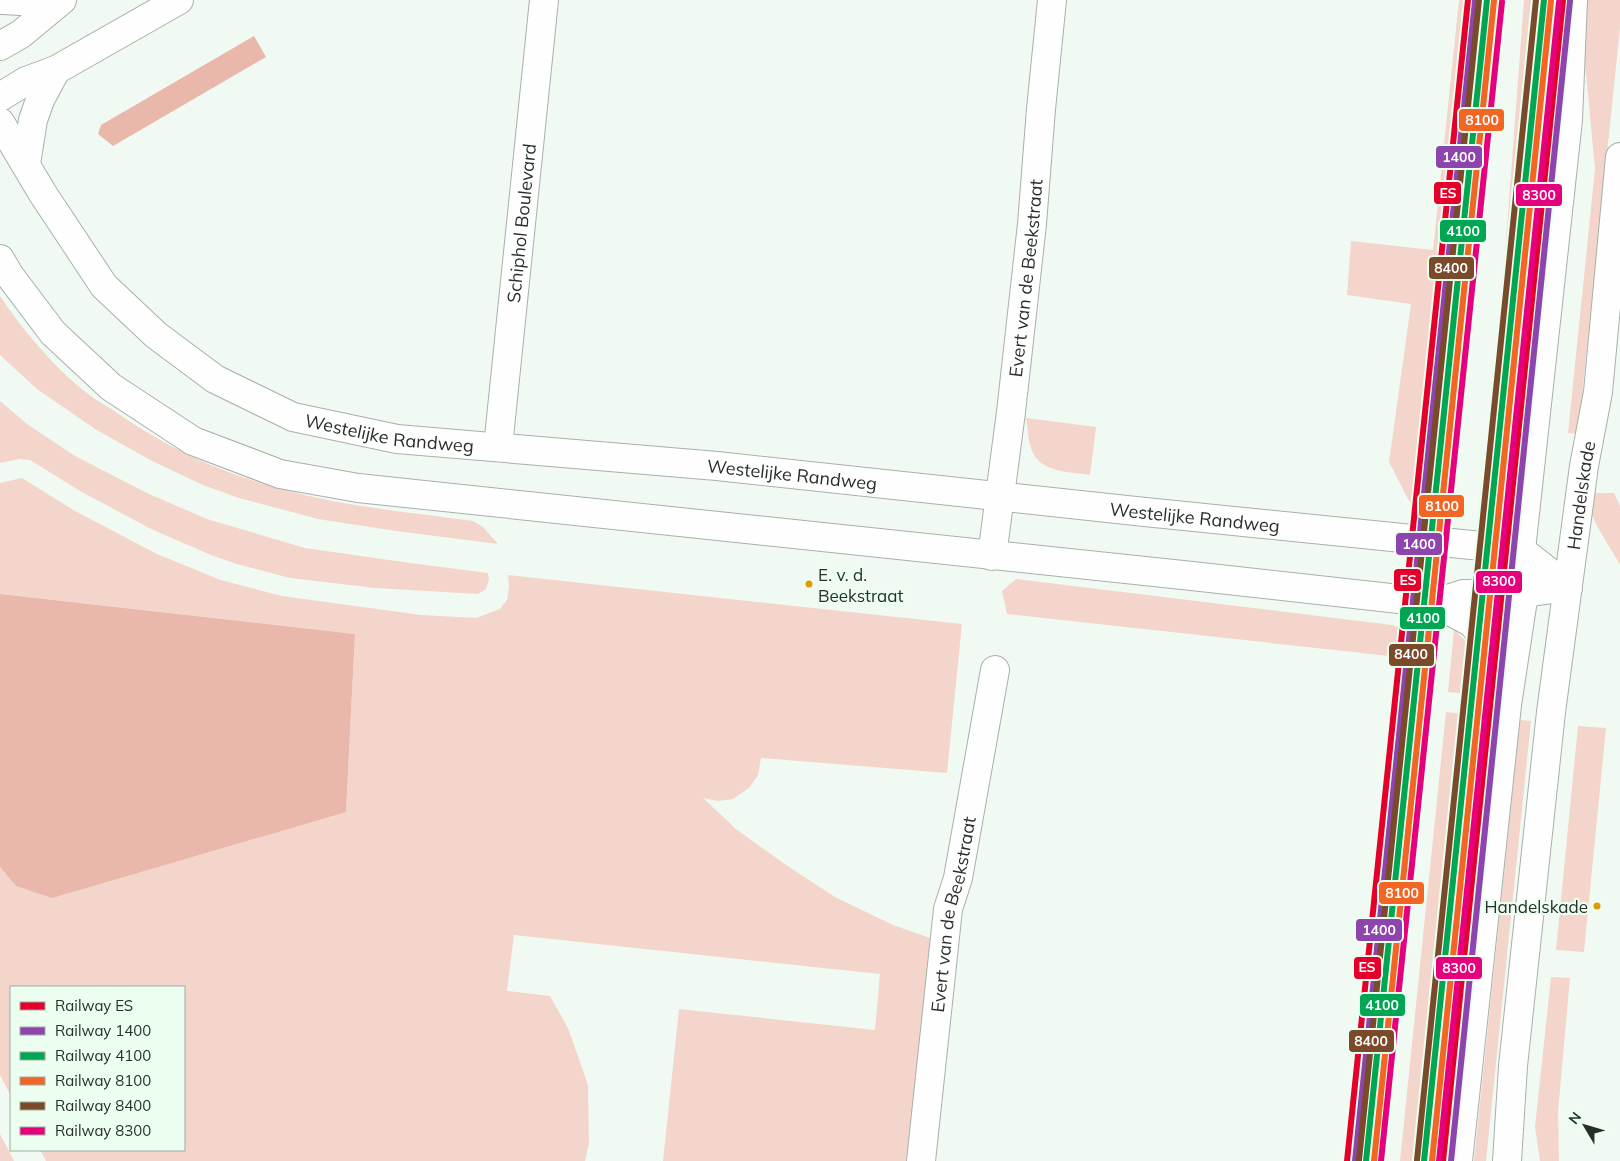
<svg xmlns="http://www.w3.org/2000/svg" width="1620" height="1161" font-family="Mulish,sans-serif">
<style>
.green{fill:#f4d5cc}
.water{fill:#eab7ab}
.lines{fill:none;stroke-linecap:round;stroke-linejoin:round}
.minor-casing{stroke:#a8b0aa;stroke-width:30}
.minor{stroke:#fdfefd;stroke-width:28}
.rail-1-casing{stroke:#ecfef0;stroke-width:10}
.rail-2-casing{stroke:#ecfef0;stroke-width:10}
.rail-3-casing{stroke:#ecfef0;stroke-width:10}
.rail-4-casing{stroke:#ecfef0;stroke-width:10}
.rail-5-casing{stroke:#ecfef0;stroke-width:10}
.rail-6-casing{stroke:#ecfef0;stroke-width:10}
.rail-1{stroke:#e4002b;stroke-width:6}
.rail-2{stroke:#8e44ad;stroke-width:6}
.rail-3{stroke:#00a651;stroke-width:6}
.rail-4{stroke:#f26522;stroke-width:6}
.rail-5{stroke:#7a4b2a;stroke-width:6}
.rail-6{stroke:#e5007d;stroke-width:6}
.bus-dot{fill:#e29a04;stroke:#ecfef0;stroke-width:2}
.labels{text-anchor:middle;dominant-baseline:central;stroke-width:4.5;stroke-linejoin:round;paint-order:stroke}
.bus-label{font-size:17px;fill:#282f2a;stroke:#ecfef0;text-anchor:start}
.street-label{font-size:18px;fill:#282f2a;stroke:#ecfef0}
.line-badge{stroke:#ecfef0;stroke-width:2}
.badge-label{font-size:14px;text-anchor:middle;font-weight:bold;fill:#fff}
</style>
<rect width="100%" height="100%" fill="#f0faf2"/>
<g class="green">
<path d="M1459,0H1486L1464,218L1448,405L1438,427L1430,522L1418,512L1408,499L1389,462L1411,304L1347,295L1351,241L1433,250Z"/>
<path d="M1524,0H1560L1523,351L1498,348Z"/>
<path d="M1579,0H1620V28L1578,434L1568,433L1595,169Z"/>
<path d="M0,296C23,330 51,364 83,390C91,397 102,403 111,409C166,447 217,472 282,489C344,507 409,512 473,521L483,527L498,544L396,531L318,519L239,498L203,485L152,461L95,429L37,389L0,355Z"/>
<path d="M0,401L27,424L75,456L149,494L207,519L305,548L410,563L488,573L489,579L486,589L478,594L375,588L290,578L237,564L211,555L151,529L80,491L30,460L20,459L0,463Z"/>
<path d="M1026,418L1096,427L1090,475C1071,472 1043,473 1033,453C1028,443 1028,429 1026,418Z"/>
<path d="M22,478L75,511L157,554L221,580L282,596L421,615L476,618L500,609L507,600L509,587L508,575L962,624L947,773L761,758L758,775L749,788L733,799L718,801L703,798L736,829L786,865L835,897L893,925L930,938L908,1161H663L679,1009L875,1030L880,974L514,935L507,991L550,996L568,1028L588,1085L589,1143L585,1161H46L40,1150H184V987H11V1096L0,1075V867L16,886L346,812L355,634L0,594V483Z"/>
<path d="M1592,493H1614L1620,506V565C1614,553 1591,519 1590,509C1590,504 1591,498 1592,493Z"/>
<path d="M1016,579L1392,625L1432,638L1435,661L1007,614L1002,591Z"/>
<path d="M1454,630C1479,652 1484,663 1488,696L1448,692Z"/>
<path d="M1446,712L1486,716L1451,1046L1427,1161H1400Z"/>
<path d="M1520,720L1531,721L1486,1161H1474Z"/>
<path d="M1578,726L1606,728L1584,952L1556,950Z"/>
<path d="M1551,977L1570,978L1558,1112L1559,1161H1540L1535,1127Z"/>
<path d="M0,1134L14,1161H0Z"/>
</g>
<g class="water">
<path d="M254,36L266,57L113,146L98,134L101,125Z"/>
<path d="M0,594L355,634L346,812L52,898L16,886L0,867Z"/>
</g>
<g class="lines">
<defs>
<g id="minor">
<path d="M3,0L57,3"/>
<path d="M0,46L21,34L62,0"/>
<path d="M0,97L26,81L56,70L179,0"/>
<path id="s1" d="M0,122L43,194L104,286L156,335L215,379L293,417L397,439L717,466L1145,512L1521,550L1568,587"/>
<path d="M26,164L33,120L40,100L56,70"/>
<path d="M0,259L10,276L53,333L111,387L193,441L280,474L358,488L1192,576L1435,603L1463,594L1524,593L1568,587"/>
<path id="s2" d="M498,447L544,0"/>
<path id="s3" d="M992,556L1011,412L1032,224L1041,109L1052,0"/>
<path d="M1435,603L1472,623L1488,643L1499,662L1504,690"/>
<path id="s4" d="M921,1161L948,909L958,878L995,670"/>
<path d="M1458,1161L1507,705L1524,593L1521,550L1568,120L1573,0"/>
<path id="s5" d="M1507,1161L1513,1066L1551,712L1584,466L1598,392L1620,157"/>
</g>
</defs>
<use href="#minor" class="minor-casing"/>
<use href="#minor" class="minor"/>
<defs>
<g id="rail-1">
<path d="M1347,1161L1468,0"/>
<path d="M1443,1161L1563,0"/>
</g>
<g id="rail-2">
<path d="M1355,1161L1475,1"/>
<path d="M1451,1161L1570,1"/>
</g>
<g id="rail-3">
<path d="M1366,1161L1487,0"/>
<path d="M1424,1161L1544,0"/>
</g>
<g id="rail-4">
<path d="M1374,1161L1494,1"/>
<path d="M1432,1161L1551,1"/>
</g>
<g id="rail-5">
<path d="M1359,1160L1479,0"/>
<path d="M1417,1160L1536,0"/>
</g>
<g id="rail-6">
<path d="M1381,1161L1502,2"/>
<path d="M1439,1161L1559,2"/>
</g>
</defs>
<use href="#rail-1" class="rail-1-casing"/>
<use href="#rail-2" class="rail-2-casing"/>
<use href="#rail-3" class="rail-3-casing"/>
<use href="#rail-4" class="rail-4-casing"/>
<use href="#rail-5" class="rail-5-casing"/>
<use href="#rail-6" class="rail-6-casing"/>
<use href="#rail-1" class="rail-1"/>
<use href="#rail-2" class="rail-2"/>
<use href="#rail-3" class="rail-3"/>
<use href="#rail-4" class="rail-4"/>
<use href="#rail-5" class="rail-5"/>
<use href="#rail-6" class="rail-6"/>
</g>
<g class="bus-dot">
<circle cx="809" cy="584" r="4.5"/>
<circle cx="1597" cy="906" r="4.5"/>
</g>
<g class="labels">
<g class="bus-label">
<text x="818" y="574">E. v. d.<tspan x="818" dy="21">Beekstraat</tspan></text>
<text x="1588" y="906" text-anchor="end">Handelskade</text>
</g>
<g class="street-label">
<text stroke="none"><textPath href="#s2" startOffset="225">Schiphol Boulevard</textPath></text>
<text stroke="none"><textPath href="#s3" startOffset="280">Evert van de Beekstraat</textPath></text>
<text stroke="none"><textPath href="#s1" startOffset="524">Westelijke Randweg</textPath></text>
<text stroke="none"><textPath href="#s1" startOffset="929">Westelijke Randweg</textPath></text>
<text stroke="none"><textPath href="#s5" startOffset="670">Handelskade</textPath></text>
<text stroke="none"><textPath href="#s1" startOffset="1334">Westelijke Randweg</textPath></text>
<text stroke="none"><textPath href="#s4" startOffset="249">Evert van de Beekstraat</textPath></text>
</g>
</g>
<g class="line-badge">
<rect x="1458" y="108" width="47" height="24" rx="5" fill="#f26522"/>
<rect x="1435" y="145" width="48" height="24" rx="5" fill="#8e44ad"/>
<rect x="1433" y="181" width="29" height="24" rx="5" fill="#e4002b"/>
<rect x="1515" y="183" width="48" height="24" rx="5" fill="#e5007d"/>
<rect x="1439" y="219" width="48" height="24" rx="5" fill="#00a651"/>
<rect x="1428" y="256" width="47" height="24" rx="5" fill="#7a4b2a"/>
<rect x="1418" y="494" width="47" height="24" rx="5" fill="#f26522"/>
<rect x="1395" y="532" width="48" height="24" rx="5" fill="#8e44ad"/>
<rect x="1393" y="568" width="29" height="24" rx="5" fill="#e4002b"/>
<rect x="1475" y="570" width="48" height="24" rx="5" fill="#e5007d"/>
<rect x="1399" y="606" width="47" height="24" rx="5" fill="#00a651"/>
<rect x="1388" y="643" width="47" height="24" rx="5" fill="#7a4b2a"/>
<rect x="1378" y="881" width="47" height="24" rx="5" fill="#f26522"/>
<rect x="1355" y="918" width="48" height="24" rx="5" fill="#8e44ad"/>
<rect x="1353" y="956" width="29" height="24" rx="5" fill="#e4002b"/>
<rect x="1435" y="956" width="48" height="24" rx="5" fill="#e5007d"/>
<rect x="1359" y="993" width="47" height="24" rx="5" fill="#00a651"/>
<rect x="1348" y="1029" width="47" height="24" rx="5" fill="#7a4b2a"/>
</g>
<g class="badge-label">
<text x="1482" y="125">8100</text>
<text x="1459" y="162">1400</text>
<text x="1448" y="198">ES</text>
<text x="1539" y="200">8300</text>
<text x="1463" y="236">4100</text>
<text x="1451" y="273">8400</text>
<text x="1442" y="511">8100</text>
<text x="1419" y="549">1400</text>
<text x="1408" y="585">ES</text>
<text x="1499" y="586">8300</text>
<text x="1423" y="623">4100</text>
<text x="1411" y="659">8400</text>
<text x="1402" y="898">8100</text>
<text x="1379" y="935">1400</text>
<text x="1367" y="972">ES</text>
<text x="1459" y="973">8300</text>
<text x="1382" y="1010">4100</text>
<text x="1371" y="1046">8400</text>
</g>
<rect x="10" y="986" width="175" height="165" fill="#ecfef0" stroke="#9eaba1"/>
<rect x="20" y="1002" width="25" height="8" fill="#e4002b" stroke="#9eaba1"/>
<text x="55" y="1011" font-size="15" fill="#282f2a">Railway ES</text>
<rect x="20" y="1027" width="25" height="8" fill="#8e44ad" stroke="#9eaba1"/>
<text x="55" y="1036" font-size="15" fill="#282f2a">Railway 1400</text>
<rect x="20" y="1052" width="25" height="8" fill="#00a651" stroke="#9eaba1"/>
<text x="55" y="1061" font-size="15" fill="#282f2a">Railway 4100</text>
<rect x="20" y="1077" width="25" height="8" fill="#f26522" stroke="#9eaba1"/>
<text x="55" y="1086" font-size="15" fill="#282f2a">Railway 8100</text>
<rect x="20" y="1102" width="25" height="8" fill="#7a4b2a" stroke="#9eaba1"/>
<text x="55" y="1111" font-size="15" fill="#282f2a">Railway 8400</text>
<rect x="20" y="1127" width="25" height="8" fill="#e5007d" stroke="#9eaba1"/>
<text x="55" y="1136" font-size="15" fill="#282f2a">Railway 8300</text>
<g transform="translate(1585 1126) rotate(308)" stroke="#ecfef0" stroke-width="4" paint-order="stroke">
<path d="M0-4L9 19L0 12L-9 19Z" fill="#282f2a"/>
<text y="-8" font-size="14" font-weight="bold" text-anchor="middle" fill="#282f2a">N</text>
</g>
</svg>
